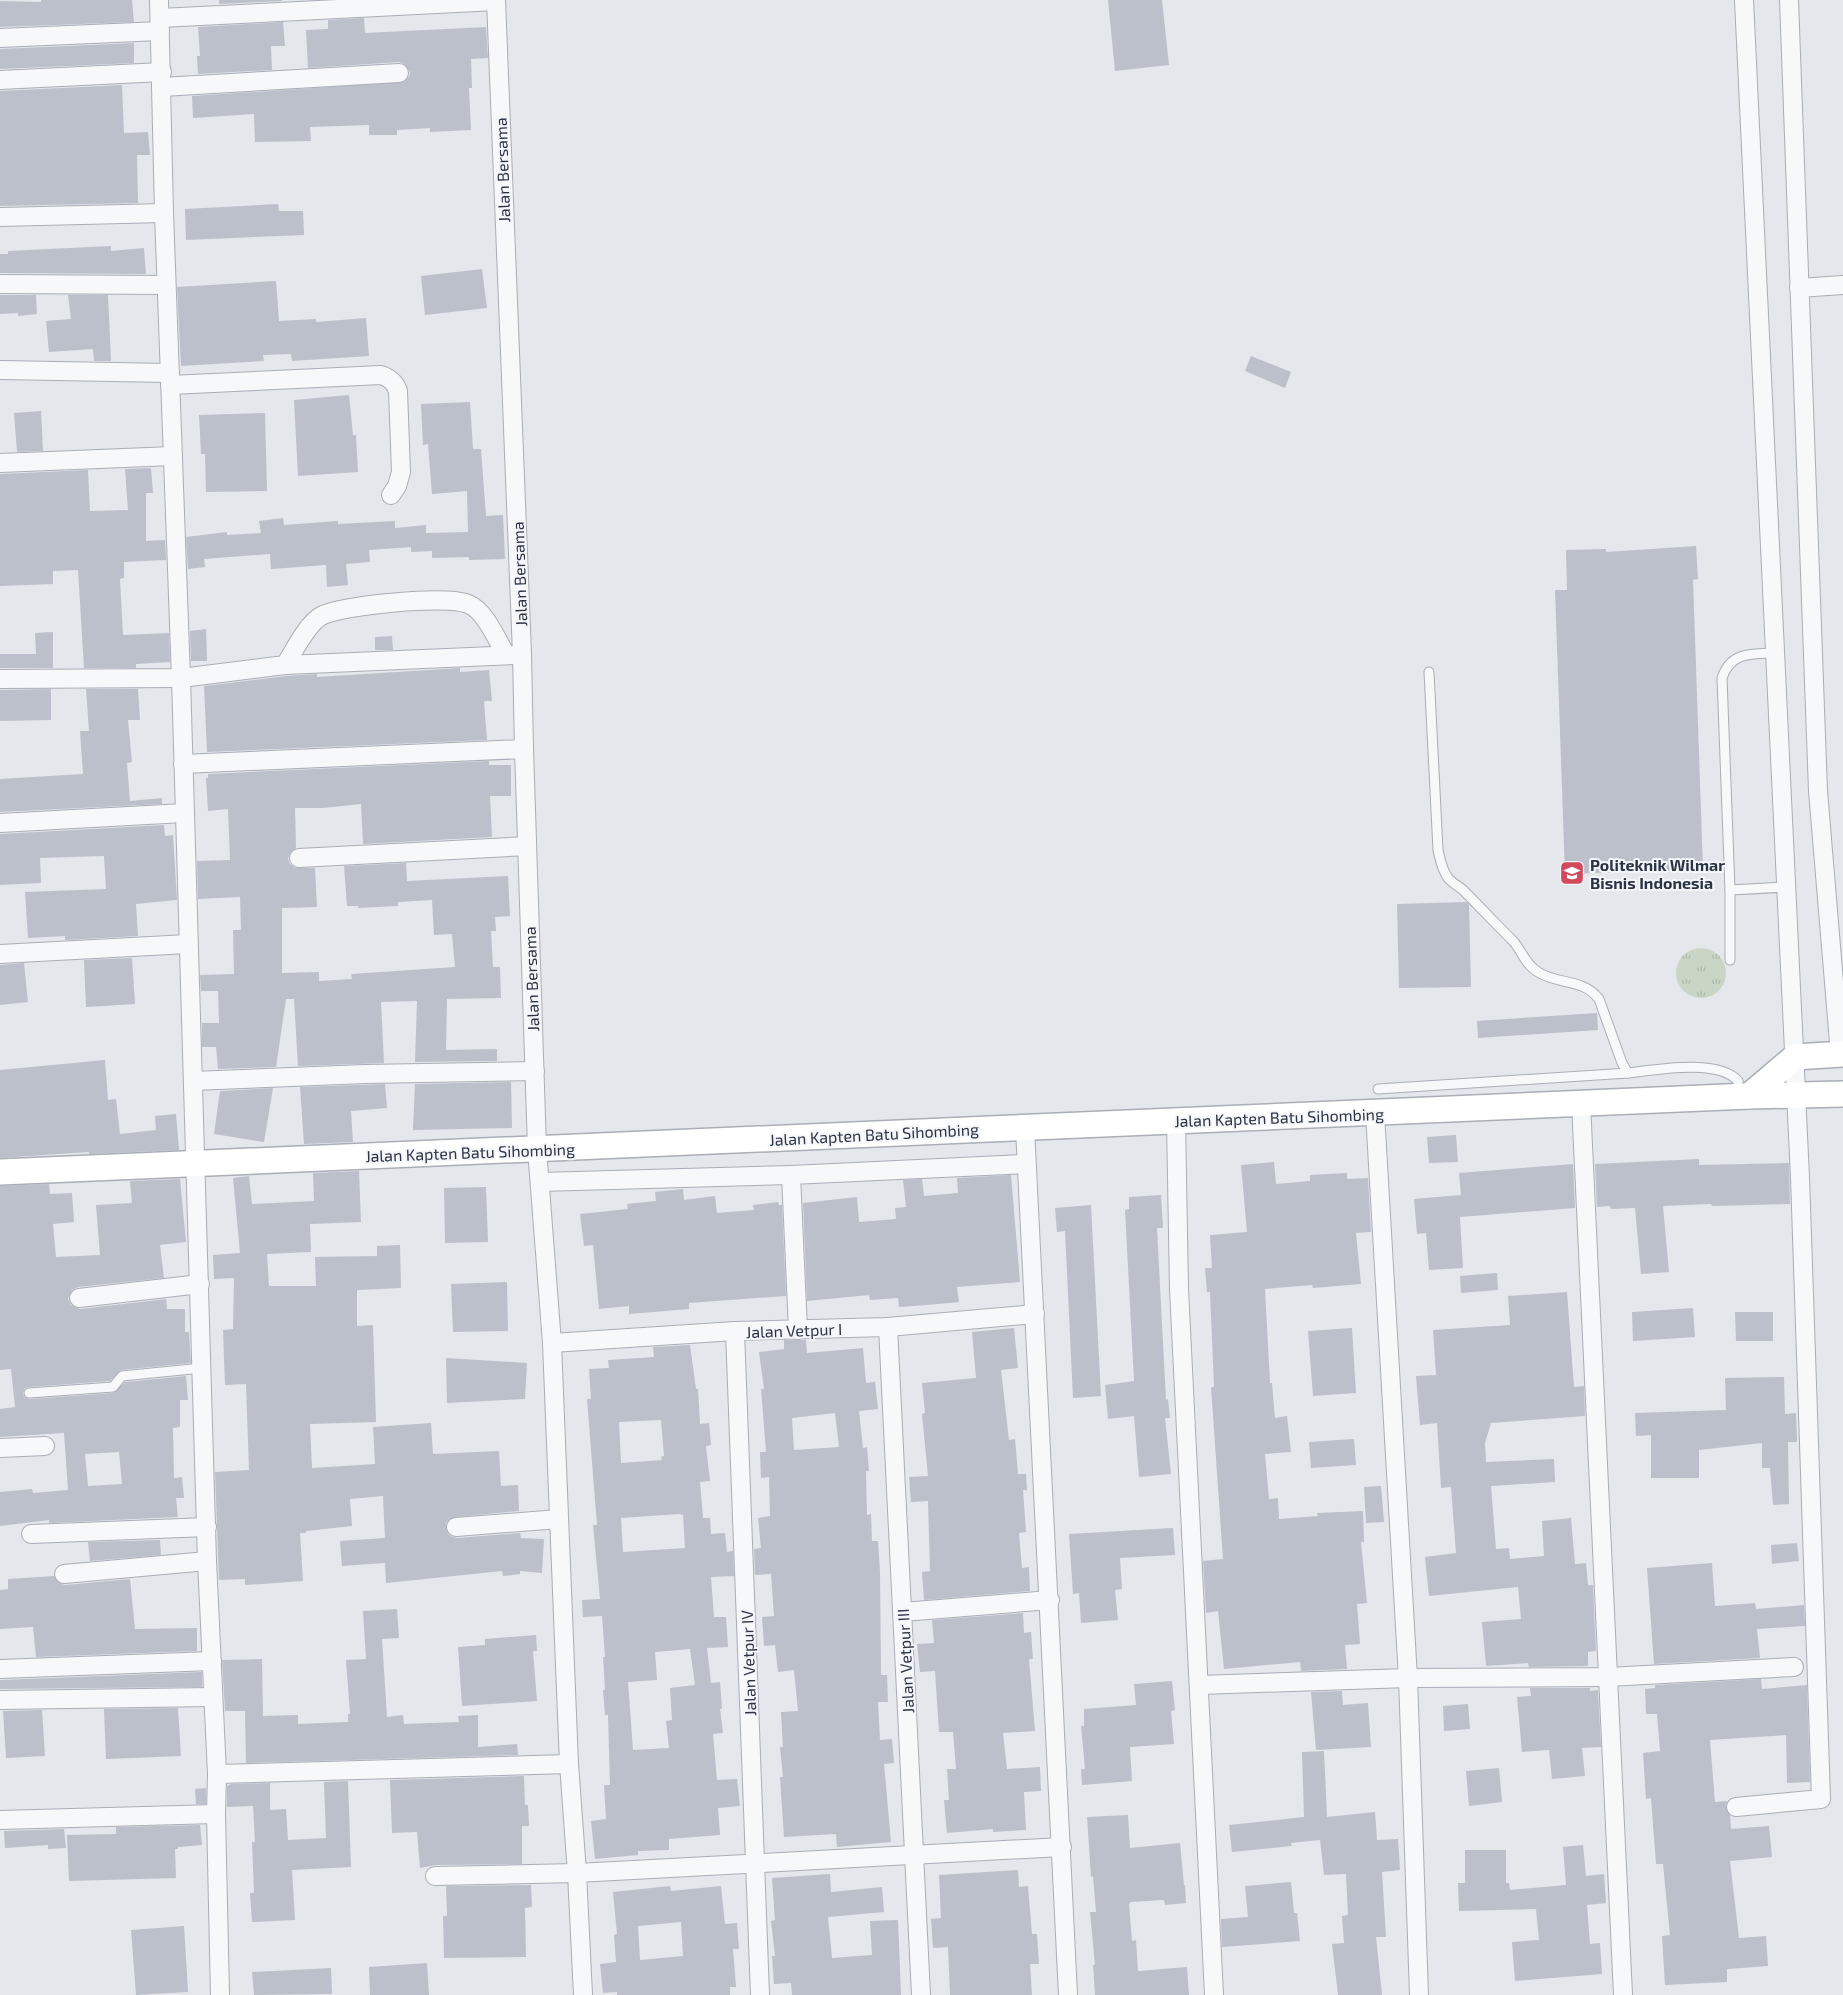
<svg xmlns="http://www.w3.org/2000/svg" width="1843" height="1995" font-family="'Exo 2',sans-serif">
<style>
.grass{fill:url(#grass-tufts)}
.building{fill:#bbc0ca;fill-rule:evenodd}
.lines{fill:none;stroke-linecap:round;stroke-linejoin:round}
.lane-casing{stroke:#a9aeb7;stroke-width:11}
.street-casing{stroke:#a9aeb7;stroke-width:20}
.secondary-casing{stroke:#a9aeb7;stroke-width:28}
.lane{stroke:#f7f8fa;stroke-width:9}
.street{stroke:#f7f8fa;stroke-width:18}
.secondary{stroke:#fff;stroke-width:25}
.labels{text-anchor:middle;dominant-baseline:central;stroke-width:4;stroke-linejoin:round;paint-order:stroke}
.street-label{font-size:16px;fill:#2b3445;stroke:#f4f6f9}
.poi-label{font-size:16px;font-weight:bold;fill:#2b3445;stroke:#f4f6f9;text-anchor:start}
</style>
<defs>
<pattern id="grass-tufts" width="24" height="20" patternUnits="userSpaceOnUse" patternTransform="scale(1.25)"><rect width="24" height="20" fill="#c9d6c5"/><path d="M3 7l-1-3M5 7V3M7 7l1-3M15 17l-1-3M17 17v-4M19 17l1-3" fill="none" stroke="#adb8ab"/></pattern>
</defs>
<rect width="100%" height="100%" fill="#e4e7ec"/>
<circle class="grass" cx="1701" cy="973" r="25"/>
<g class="building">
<path d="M41,0H132L134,22L0,27V1L41,2Z"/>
<path d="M219,0H282V1L219,4Z"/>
<path d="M1108,0H1162L1169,65L1115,71Z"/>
<path d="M364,18L365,33L486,27L488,58L471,59L472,88H469L471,130L430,132V128L397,130V135H369V125L310,127L311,141L255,142L254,114L193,118L192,96L404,82L409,77L410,72L404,64L399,62L308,68L306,30L328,29V20Z"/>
<path d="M283,22L285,46H271L272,70L198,74L197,56H200L198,27Z"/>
<path d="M134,43V63L0,69V49Z"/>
<path d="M122,85L124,133L148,132L150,155H137L138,203L0,206V91Z"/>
<path d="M278,204L279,211H303L304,235L186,240L185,209Z"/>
<path d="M111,246V251L144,248L146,274L0,273V254H8V251Z"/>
<path d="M482,269L487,308L425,315L421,276Z"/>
<path d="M276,281L279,321L316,319V322L366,318L369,356L292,361L291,354L263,355L264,361L181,366L177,287Z"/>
<path d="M0,295H36L37,314L18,316V313L0,314Z"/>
<path d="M68,295H108L111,361H94L93,349L49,352L46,321L71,319Z"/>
<path d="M1251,356L1291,372L1285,388L1245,371Z"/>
<path d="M349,395L353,435H356L358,472L298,476L294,400Z"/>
<path d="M470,402L473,449H481L486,516L503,515L505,559L469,560V557L432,558V551L411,552V547L369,550L370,562L346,564L348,585L327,587L326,565L271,569L270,554L204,559L205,567L188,569L186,537L227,532V535L261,533L259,521L283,518L284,525L338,521V524L395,521V528L426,525V533L468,532L467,491L432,494L428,444L423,445L421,404Z"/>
<path d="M41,411L43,451L17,452L14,413Z"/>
<path d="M265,413L267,491L206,492L205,454H201L199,415Z"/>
<path d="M151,468L153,493H146V541L165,540L166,560L124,562V578L120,579L123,635L169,633L170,662L136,664V668H84L78,570L53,571V584L0,586V474L88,470L90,511L128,510L125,469Z"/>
<path d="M1696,546L1698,579L1693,580L1703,869L1565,874L1555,590H1567L1566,550L1606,549V552Z"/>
<path d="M206,629L207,661H191L190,631Z"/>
<path d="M53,632V668H0V654H36L35,633Z"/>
<path d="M392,636L393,650H375V637Z"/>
<path d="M460,668V672L489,670L492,701H484L487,740L207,752L204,686L286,676L317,674V677Z"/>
<path d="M51,689V720L0,721V690Z"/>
<path d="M86,689H138L140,720H128L132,762L127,763L130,801L162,798V804L0,812V779L83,774L80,731H89Z"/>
<path d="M489,761V765H511V796H490L492,837L363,844L361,804L323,808H295L296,848L290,853L288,859L290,864L295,868H315L317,907L282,908V973L319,972V981L352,979L351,974L455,967L452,934L434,935L432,900L398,902V906L358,908V906H347L344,866L406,863L407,881L508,876L510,916L495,917L496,931H491L493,967H500L501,998L447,999L446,1050L497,1049V1061L415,1062L417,1001L381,1002L384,1063L298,1066L294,999H286L276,1067L218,1069L216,1047H202V1023H219L218,991H201L200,975L234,974L233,930H241L240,897L198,899L197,861L230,860L228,809L208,811L206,778H208V774Z"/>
<path d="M164,825L165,836L173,835L177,900L136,904L138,936L65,940V936L28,938L25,892L106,889L104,856L40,858L41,883L0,885V834Z"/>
<path d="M1467,902L1469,905L1471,987L1399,988L1397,904Z"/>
<path d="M132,958L135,1004L86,1007L84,960Z"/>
<path d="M24,963L28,1002L0,1005V965Z"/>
<path d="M1597,1013L1598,1030L1478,1038L1477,1021Z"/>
<path d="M105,1060L108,1100L116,1099L120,1134L156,1130L155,1116L176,1114L179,1150L89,1154V1152L0,1158V1070Z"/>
<path d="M511,1082L512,1128L413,1130L415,1084Z"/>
<path d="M385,1084L387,1108L351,1111L353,1142L304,1144L300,1087Z"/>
<path d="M273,1088L264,1142L214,1134L220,1091Z"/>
<path d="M1456,1135L1458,1162L1429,1163L1427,1137Z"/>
<path d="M1699,1159V1165L1789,1163L1790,1204L1712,1206L1711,1204L1663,1206L1669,1272L1641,1274L1635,1208L1611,1209L1610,1206L1597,1207L1595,1164Z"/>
<path d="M1274,1162L1276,1184L1310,1181V1175L1347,1173V1179L1368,1178L1371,1232L1356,1233L1361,1284L1313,1288L1312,1285L1265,1289L1270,1383H1272L1275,1418L1287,1416L1291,1452L1265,1454L1269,1499L1278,1498L1279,1519L1318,1516L1317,1513L1363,1511L1364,1542H1361L1367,1603L1357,1604L1360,1644L1345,1645L1347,1669L1301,1671L1300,1662L1224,1669L1218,1611L1206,1613L1203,1561L1223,1559L1211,1387H1214L1210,1292H1207L1205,1268H1212L1210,1235L1247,1232L1241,1165Z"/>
<path d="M1573,1164L1575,1208L1460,1217L1463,1268L1429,1270L1426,1233L1417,1234L1414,1199L1461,1195L1459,1173Z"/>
<path d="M359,1171L361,1222L310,1224L311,1252L267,1254L269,1286H316L315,1257L377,1256V1246L400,1245L401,1288L357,1290V1326L373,1325L376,1422L310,1424L312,1468L375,1464L373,1427L431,1423L433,1454L499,1451L501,1486L518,1485L519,1511L455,1517L450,1519L446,1523L447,1533L451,1536L457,1538L520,1533L521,1538L544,1539L542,1573L520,1571V1574L503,1576L502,1571L386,1583L385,1563L342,1566L340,1541L385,1538L383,1496L350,1499L352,1526L306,1531V1533H300L303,1581L245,1585V1579L219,1580L215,1472L249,1470L246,1384L225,1385L223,1330L233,1329L234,1278L214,1279L213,1255L240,1253L233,1178L249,1176L252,1204L314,1201L313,1173Z"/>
<path d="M1011,1175L1020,1282L957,1287L959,1302L927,1305L899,1307L898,1298L870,1300L869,1295L807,1301L803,1203L857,1197L859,1222L896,1219L895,1208L906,1207L903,1180L922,1179L924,1196L958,1193L957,1178Z"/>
<path d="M180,1179L186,1242L160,1245L164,1278L78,1287L72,1290L68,1299L71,1305L80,1309L166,1299L167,1309H185V1332H189L191,1363L121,1370L110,1381L29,1387L25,1388L23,1393L24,1397L29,1399L113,1393L125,1382L186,1376L188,1400H180V1427L173,1428L174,1478L182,1477L184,1498H176L178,1517L49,1523V1520L0,1526V1492L32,1489L33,1493L68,1490L64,1433L0,1437V1409L15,1407L11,1369L0,1370V1186L49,1184L50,1194L72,1193L74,1222L53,1224L56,1257L100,1255L96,1205L132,1203L130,1181ZM119,1452L122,1484L88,1486L85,1454Z"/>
<path d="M486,1187L488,1242L445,1243L444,1188Z"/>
<path d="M683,1189L684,1200L715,1196L717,1213L754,1210L753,1205L778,1202L779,1205H782L786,1296L689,1303V1309L629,1314V1306L599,1309L593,1245L584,1246L580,1214L628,1209L627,1204L656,1201L655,1192Z"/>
<path d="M1161,1195L1163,1228H1157L1166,1400L1168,1399L1170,1418H1165L1171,1474L1139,1477L1134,1416L1108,1419L1105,1385L1134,1381L1125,1210L1129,1209V1197Z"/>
<path d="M1091,1205L1101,1396L1073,1398L1065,1231L1057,1232L1055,1208Z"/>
<path d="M1497,1273L1498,1290L1461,1293L1460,1276Z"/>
<path d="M507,1282L508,1331L453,1332L451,1284Z"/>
<path d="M1567,1292L1574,1387L1584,1386L1585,1416L1491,1423L1485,1443L1486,1462L1554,1459L1555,1482L1491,1486L1496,1549L1509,1548L1510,1559L1544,1556L1542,1521L1571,1518L1575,1564L1586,1563L1588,1585H1593L1596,1651L1588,1652V1666L1529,1667L1528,1663L1486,1666L1482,1622L1521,1619L1518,1587L1429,1596L1425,1557L1456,1553L1451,1487L1441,1488L1437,1423L1420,1425L1416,1376L1436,1375L1433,1330L1510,1325L1508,1296Z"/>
<path d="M1693,1308L1695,1337L1633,1341L1632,1312Z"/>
<path d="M1735,1312H1773V1341H1736Z"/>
<path d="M1014,1328L1018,1368L1001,1370L1009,1440L1015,1439L1018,1474H1026L1027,1490H1023L1026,1532L1019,1533L1022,1568L1029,1567L1030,1591L924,1600L922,1572L930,1571L928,1501L911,1502L909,1477L928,1476L922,1414L925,1413L922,1383L976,1378L972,1332Z"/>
<path d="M1352,1328L1356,1393L1313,1396L1308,1331Z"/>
<path d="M784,1340H806L807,1353L863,1348L866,1383L875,1382L878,1409L859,1411L863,1448L867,1447L869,1471H866L867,1515L871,1514L872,1541H878L880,1572L881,1675H887L888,1702H878L880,1740L892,1739L894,1763L884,1764L891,1842L837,1847L836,1834L784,1837L780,1777H783L780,1747H783L781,1712L798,1711L794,1670L778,1672L775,1645L764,1646L762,1617L774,1616L771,1574L755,1575L754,1549L761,1548L758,1518L770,1516L769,1477L761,1478L760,1452H766L761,1389H764L759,1352L784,1349ZM835,1413L839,1447L794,1450L792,1418Z"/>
<path d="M690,1345L696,1389H698L700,1424L709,1423L711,1445L706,1446L710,1481L700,1482L703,1518H710L711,1534L725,1533L727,1552L733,1551L734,1576L711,1577L714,1617H726L728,1647L707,1648L711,1683L720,1682L722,1709H720L723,1733L713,1734L717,1780L737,1779L740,1806L718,1808L720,1835L669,1839V1850L638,1851V1855L595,1859L591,1821L606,1819L604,1785H610L608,1715H605L603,1690H605L603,1657H605L602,1616L583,1617L582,1600L600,1599L593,1525H597L587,1399H591L589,1369L609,1368L608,1360L654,1357L653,1347ZM661,1420L664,1456L661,1457L662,1460L621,1463L619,1422ZM679,1514L683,1515L685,1548L623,1552L621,1518ZM690,1649L695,1685L670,1688L672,1720L666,1721L669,1748L633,1750L628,1682L657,1680L655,1652Z"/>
<path d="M446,1358L527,1363L525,1399L447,1403Z"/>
<path d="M1784,1377L1785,1414L1796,1413L1797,1442H1788L1789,1504L1773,1505L1770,1468H1762V1443L1699,1450V1478H1651V1435L1636,1436L1635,1413L1726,1410L1725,1378Z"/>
<path d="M1354,1439L1356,1465L1311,1468L1309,1442Z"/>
<path d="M1381,1486L1384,1522L1366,1523L1364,1487Z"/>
<path d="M1173,1528L1175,1555L1120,1558L1122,1589L1115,1590L1118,1620L1081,1623L1079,1593L1073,1594L1069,1534Z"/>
<path d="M160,1540L161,1555L90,1561L88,1542Z"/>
<path d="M1797,1543L1799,1561L1772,1564L1771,1545Z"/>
<path d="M1712,1563L1715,1606L1755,1603L1756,1609L1804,1605L1805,1626L1757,1629L1760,1658L1654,1664L1647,1568Z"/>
<path d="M54,1576L59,1583L65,1585L130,1579L135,1629L197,1628V1651L36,1657L33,1627L0,1629V1590L8,1589V1579Z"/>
<path d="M397,1609L399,1638L382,1639L387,1717L403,1715L404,1724L459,1722L458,1716L478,1715V1747L517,1744L518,1755L246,1763L245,1711H225L222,1660L262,1659L263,1716L298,1715V1724L348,1722V1714H350L346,1660L366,1659L363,1611Z"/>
<path d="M1023,1613L1024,1633L1031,1632L1033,1659H1029L1035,1731L1003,1733L1007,1769L1040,1767L1041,1791L1024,1792L1026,1830L993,1832V1829L947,1833L944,1800H949L947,1769H956L953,1732H939L935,1671L920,1672L917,1644L934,1643L932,1620Z"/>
<path d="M536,1635L537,1651H533L537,1701L462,1706L458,1647L485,1645V1639Z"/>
<path d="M202,1672V1687L0,1689V1680Z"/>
<path d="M1761,1679L1762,1689L1807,1685L1810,1782L1787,1783L1786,1735L1710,1740L1715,1802L1727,1801L1726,1808L1730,1815L1731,1829L1769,1826L1772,1857L1730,1861L1739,1938L1766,1936L1768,1966L1727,1969V1982L1665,1985L1662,1936L1670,1935L1663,1864H1656L1651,1798L1646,1799L1643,1753L1660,1751L1657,1714H1646L1645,1689L1655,1688V1685Z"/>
<path d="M1172,1681L1175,1710L1171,1711L1174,1744L1130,1747L1132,1781L1082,1785L1081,1769H1085L1081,1726H1084V1709L1136,1705L1134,1684Z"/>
<path d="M1530,1688H1590V1691L1598,1690L1601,1747L1582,1748L1585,1776L1552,1779L1549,1750L1522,1752L1517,1697L1531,1696Z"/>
<path d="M1342,1691L1343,1705L1368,1703L1371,1747L1316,1750L1311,1692Z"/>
<path d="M1468,1704L1470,1729L1444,1731L1443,1706Z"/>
<path d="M178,1708L181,1756L106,1759L104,1709Z"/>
<path d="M42,1710L45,1756L6,1758L3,1711Z"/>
<path d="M1324,1751L1327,1817L1375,1812L1377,1840L1398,1839L1400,1870L1382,1872L1386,1937H1376L1382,1995H1338L1332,1944L1344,1943L1342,1916L1348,1915L1346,1874L1324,1875L1320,1840L1291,1843L1292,1846L1232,1852L1229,1825L1304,1817L1302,1752Z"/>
<path d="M1499,1768L1502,1802L1469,1806L1466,1771Z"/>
<path d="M524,1776L525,1805H528L529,1826H522V1864L435,1865L420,1868L417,1832L392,1833L390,1780Z"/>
<path d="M348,1781L351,1867L292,1870L295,1920L252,1922L250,1893H254L252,1842H255L253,1806L227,1807V1786L231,1784L270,1783V1810L286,1809L288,1840L326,1838L324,1782Z"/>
<path d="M206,1788V1804H196L195,1789Z"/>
<path d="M1128,1815L1130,1848L1180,1843L1184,1885H1185L1186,1903L1165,1905L1164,1900L1131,1902L1129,1904L1132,1941L1136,1940L1138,1971L1187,1967L1189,1995H1095L1093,1965H1095L1090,1912H1096L1093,1876L1091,1877L1087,1817Z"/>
<path d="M200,1825L202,1845L178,1847V1849H175L176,1878L69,1881L67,1835L116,1834V1827Z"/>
<path d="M64,1829L66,1848L48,1849V1845L5,1848L4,1831Z"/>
<path d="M1583,1845L1586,1876L1604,1874L1606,1903L1587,1905L1590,1944L1600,1943L1602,1974L1515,1981L1512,1942L1539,1940L1536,1909L1459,1911L1458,1883H1465V1850H1506V1883H1509L1510,1890L1566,1885L1563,1847Z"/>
<path d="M1018,1870L1019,1887L1028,1886L1032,1934H1037L1039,1964H1030L1032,1995H950L948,1947L933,1948L931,1919L941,1918L939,1875Z"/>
<path d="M830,1874L831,1892L882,1887L884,1912L828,1917L832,1958L872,1955L870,1921L898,1920L901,1995H792L791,1983L774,1984L772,1956H775L771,1921L775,1920L772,1878Z"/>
<path d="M1291,1882L1294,1913H1297L1300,1941L1222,1947L1221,1919L1248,1917L1245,1886Z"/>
<path d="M531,1885L532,1907L525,1908L526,1957L444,1958L443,1916H447L446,1886Z"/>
<path d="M670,1886L671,1891L721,1886L725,1924L737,1923L739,1949H733L736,1987H730V1995H617V1992L603,1993L600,1964L616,1962L614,1935L617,1934L613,1892ZM681,1922L683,1956L640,1960L638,1926Z"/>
<path d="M184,1926L188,1992L136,1995L131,1930Z"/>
<path d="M427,1963L429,1995H370L369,1967Z"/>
<path d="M331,1968L332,1994L254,1995L252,1972Z"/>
</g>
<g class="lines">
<defs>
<g id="lane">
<path d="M1429,672L1438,850C1440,859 1442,870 1448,878C1452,883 1459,886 1463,890C1480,907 1497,925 1514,942C1522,952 1526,965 1538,972C1558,985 1583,978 1599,999L1622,1063L1628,1073C1655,1070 1718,1058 1738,1081L1739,1094"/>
<path d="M1730,890L1787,887"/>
<path d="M1730,960V890L1722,678C1731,651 1752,654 1776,653"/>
<path d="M1378,1089L1628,1073"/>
<path d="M29,1393L113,1387L122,1376L202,1368"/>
</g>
<g id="street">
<path d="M159,0L164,213L181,678L207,1561L217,1774L216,1814L220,1995"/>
<path d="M496,0L522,654L524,749L537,1149L552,1343L569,1764L577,1873L583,1995"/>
<path d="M1789,0L1818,791L1840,1054"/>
<path d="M160,18L496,1"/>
<path d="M0,38L160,31"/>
<path d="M0,80L162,72"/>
<path d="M162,87L399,73"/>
<path d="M0,217L164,213"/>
<path d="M0,284L166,285"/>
<path d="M1799,288L1843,285"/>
<path d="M0,370L170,373"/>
<path d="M170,385L381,375C390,378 395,382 398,391L401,472L397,486L391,495"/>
<path d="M0,463L173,456"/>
<path d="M285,665L514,655"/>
<path d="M0,679L181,678L285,665C294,651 307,624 321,616C343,605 446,595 468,604C485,610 497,640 506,655"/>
<path d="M183,764L524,749"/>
<path d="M0,823L184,813"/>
<path d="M299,858L527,846"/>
<path d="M0,954L188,944"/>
<path d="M193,1081L365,1074L535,1071"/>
<path d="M1581,1103L1623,1995"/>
<path d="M1375,1113L1408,1678L1419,1995"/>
<path d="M1176,1121L1179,1289L1214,1995"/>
<path d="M1025,1128L1068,1995"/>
<path d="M791,1175L798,1330"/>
<path d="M540,1182L791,1175L1026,1164"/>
<path d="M79,1298L200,1284"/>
<path d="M888,1327L921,1995"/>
<path d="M735,1331L760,1995"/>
<path d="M552,1343L735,1331L888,1327L1035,1314"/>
<path d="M0,1448L45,1446"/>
<path d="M456,1527L559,1519"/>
<path d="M31,1534L207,1527"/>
<path d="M64,1574L207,1561"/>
<path d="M903,1612L1050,1600"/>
<path d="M0,1669L212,1661"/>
<path d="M1199,1685L1408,1678L1608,1677L1794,1667"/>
<path d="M0,1700L213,1697"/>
<path d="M217,1774L569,1764"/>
<path d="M1736,1807L1821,1799L1800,1177L1744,0"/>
<path d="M0,1820L216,1814"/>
<path d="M435,1876L577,1873L1062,1847"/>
</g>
<g id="secondary">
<path d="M1749,1096L1795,1057L1843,1054"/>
<path d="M0,1172L1749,1096L1843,1094"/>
</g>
</defs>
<use href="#lane" class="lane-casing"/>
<use href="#street" class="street-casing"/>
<use href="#secondary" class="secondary-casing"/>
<use href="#lane" class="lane"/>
<use href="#street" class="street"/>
<use href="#secondary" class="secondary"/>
</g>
<defs>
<symbol id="university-square" viewBox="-11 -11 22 22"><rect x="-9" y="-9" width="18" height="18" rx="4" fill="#d1495b" stroke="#f4f6f9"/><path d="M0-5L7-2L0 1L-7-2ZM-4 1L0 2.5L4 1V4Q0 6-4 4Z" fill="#fff"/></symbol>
</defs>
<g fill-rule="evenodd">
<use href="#university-square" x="1558" y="859" width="28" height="28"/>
</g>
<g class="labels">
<g class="street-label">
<text transform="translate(502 170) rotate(-92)">Jalan Bersama</text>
<text transform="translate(519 574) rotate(-92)">Jalan Bersama</text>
<text transform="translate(531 979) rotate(-92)">Jalan Bersama</text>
<text transform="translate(1279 1117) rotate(-2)">Jalan Kapten Batu Sihombing</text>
<text transform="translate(874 1134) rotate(-3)">Jalan Kapten Batu Sihombing</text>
<text transform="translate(470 1152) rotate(-2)">Jalan Kapten Batu Sihombing</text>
<text transform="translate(794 1330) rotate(-2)">Jalan Vetpur I</text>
<text transform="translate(905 1661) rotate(-93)">Jalan Vetpur III</text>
<text transform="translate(748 1663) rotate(-92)">Jalan Vetpur IV</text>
</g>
<g class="poi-label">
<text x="1590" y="864">Politeknik Wilmar<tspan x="1590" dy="18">Bisnis Indonesia</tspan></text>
</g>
</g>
</svg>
